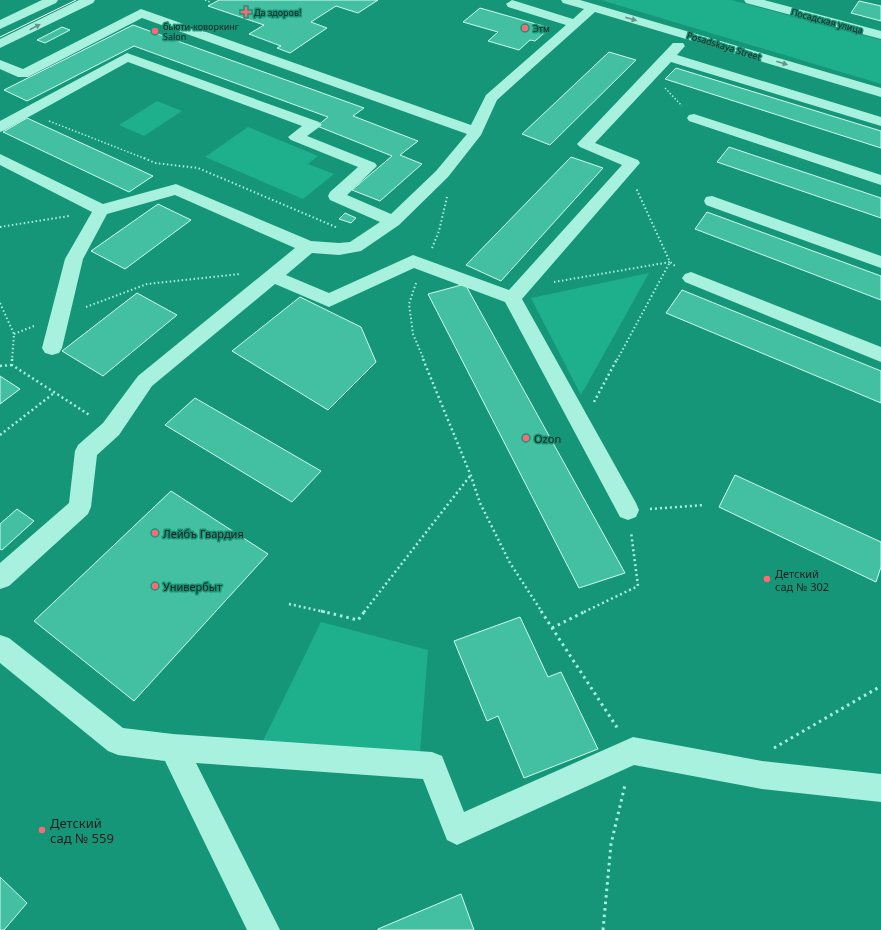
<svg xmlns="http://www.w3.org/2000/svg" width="881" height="930" font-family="'Noto Sans',sans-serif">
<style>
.green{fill:#1eb08c}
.building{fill:#43bfa1;stroke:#cffcf1}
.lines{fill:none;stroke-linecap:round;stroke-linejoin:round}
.path-far3{stroke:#a8f1df;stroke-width:1.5;stroke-dasharray:1.5 2;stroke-linecap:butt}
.path-far2{stroke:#a8f1df;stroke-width:2;stroke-dasharray:1.5 2.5;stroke-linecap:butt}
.path-far1{stroke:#a8f1df;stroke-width:2.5;stroke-dasharray:2 3;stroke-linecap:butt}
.path{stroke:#a8f1df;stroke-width:3;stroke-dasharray:2.5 4;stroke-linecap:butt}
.minor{fill:#a8f1df;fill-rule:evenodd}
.tram{stroke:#fff;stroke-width:1}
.oneway{fill:#699288}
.poi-dot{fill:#ff6875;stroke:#169678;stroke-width:1.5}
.labels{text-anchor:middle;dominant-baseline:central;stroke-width:3;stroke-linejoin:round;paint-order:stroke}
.far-poi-label{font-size:9px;fill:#1d1d1d;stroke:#169678;text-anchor:start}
.far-street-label{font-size:9px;fill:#1d1d1d;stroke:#169678}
.poi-label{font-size:11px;fill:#1d1d1d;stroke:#169678;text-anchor:start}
.near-poi-label{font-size:13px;fill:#1d1d1d;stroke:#169678;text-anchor:start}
</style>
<rect width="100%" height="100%" fill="#169678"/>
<g class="green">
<path d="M601,0H731L881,40V84Z"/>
<path d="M157,101L182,111L144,136L119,125Z"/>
<path d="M248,127L318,156L308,164L334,174L303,199L205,157Z"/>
<path d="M649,273L581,395L531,298Z"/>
<path d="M321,622L428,650L420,752L262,743Z"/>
</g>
<g class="building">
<path d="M219,0H378L358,13L336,6L311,22L327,28L290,53L277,48L281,46L249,34L264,25L208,6Z"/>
<path d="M859,1L881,6V21L851,13Z"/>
<path d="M480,8L550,28L535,41L530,40L519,50L488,41L498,32L463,22Z"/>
<path d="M133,25L364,108L353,116L418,141L400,155L422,164L380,201L352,190L392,156L317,126L328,117L134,46L27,101L4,90Z"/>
<path d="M62,27L70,30L45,43L37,40Z"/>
<path d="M609,52L636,60L550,145L522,134Z"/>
<path d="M676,68L881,131V148L665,79Z"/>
<path d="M27,118L153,176L129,192L3,132Z"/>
<path d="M729,147L881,198V218L717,162Z"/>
<path d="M571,157L603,168L501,281L466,265Z"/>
<path d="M158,204L191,220L125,269L91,251Z"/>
<path d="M707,212L881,276V300L695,229Z"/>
<path d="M345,213L356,218L351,223L339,219Z"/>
<path d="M465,284L625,573L579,588L428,294Z"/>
<path d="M682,290L881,371V403L666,313Z"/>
<path d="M137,293L177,315L103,376L62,351Z"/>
<path d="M300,297L361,327L376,362L328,410L232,351Z"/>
<path d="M0,376L20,389L0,404Z"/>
<path d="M195,398L321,471L292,502L165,425Z"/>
<path d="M735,475L881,542V567L876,582L719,507Z"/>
<path d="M171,491L268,554L134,701L34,621Z"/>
<path d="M17,509L34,521L2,550L0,549V524Z"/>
<path d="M520,617L548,677L561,672L598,749L524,778L498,716L487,721L454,641Z"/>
<path d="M0,877L27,903L4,930H0Z"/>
<path d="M461,894L474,930H378V929Z"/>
</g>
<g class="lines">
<g class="path-far3">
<path d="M205,0L210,2"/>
<path d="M665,88L682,106"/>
<path d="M49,121L146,159"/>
</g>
<g class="path-far2">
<path d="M144,158L155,163L198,168L338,228"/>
<path d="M0,227L69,216"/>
<path d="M432,248L439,231L447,197"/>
<path d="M554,282L670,262L636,188"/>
<path d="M416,283L409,304L413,334L424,360"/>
<path d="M0,303L14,334L12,360"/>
<path d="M86,307L147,284L240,274"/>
<path d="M14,334L34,326"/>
<path d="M617,360L670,262L675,266"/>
</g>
<g class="path-far1">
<path d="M12,359V365L91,416"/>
<path d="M423,359L471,476L480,503L510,563L542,612"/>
<path d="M0,366L12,365"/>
<path d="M594,402L617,359"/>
<path d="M0,435L54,393"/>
<path d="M650,509L704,505"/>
<path d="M289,604L325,612"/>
<path d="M364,612L470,476"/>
<path d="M584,612L638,586L631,532"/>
</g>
<g class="path">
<path d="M321,611L358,620L365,611"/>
<path d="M541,611L618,729"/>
<path d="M552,628L586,611"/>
<path d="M774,748L881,686"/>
<path d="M603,930L611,844L625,785"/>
</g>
<g class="minor">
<path d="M42,0H58L56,3L0,29V20Z"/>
<path d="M79,0H95L93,3L0,48V39Z"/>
<path d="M512,0L573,19L584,9L563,3L561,0H580L881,88V97L595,12L497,100L481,135L448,177L399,225L361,251L339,255L312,253L286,275L329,293L413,255L509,290L622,165L580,147L577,144L673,43H683L685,46L677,55L881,117V126L671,62L595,143L638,160L640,163L522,299L636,503L639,510L636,517L628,520L620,517L505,302L414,268L329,307L275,284L152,386L119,435L97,455L91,507L88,514L9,586L0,589V563L69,503L75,451L78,445L103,423L138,376L295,248L175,195L107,214L83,259L62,348L59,353L52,355L45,353L42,348L65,259L92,212L0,165V154L103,204L176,184L311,241L339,243L350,242L380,222L330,200L328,196L330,192L358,167L291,140L288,137L302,126L128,62L5,130L0,132V121L127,53L319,122L322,125L307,136L375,163L377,166L347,195L391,214L436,171L467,134L142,18L28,77H18L0,69V60L23,69L141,9L471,125L486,95L566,25L508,7L506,4Z"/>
<path d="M744,0H764L881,31V39L746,3Z"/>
<path d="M694,114L881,175V185L689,121L687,118L689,115Z"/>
<path d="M712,196L881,256V268L706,205L704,201L706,197Z"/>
<path d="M691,272L881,347V362L685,282L682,278L685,274Z"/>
<path d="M0,635L9,638L123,728L173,734L432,752L442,756L464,812L633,737L762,761L881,774V802L762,789L634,765L457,845L447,840L423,779L196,763L280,930H247L165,761L118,755L108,751L0,663Z"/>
</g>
<path class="tram" d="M0,37L76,0"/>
</g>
<defs><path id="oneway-solid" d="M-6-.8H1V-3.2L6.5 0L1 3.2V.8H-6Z"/></defs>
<g class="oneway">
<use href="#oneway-solid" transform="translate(631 19) rotate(16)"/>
<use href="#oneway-solid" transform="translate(35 27) rotate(-27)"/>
<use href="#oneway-solid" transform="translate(782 63) rotate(17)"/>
</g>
<g class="poi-dot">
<path d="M244 6h4v4h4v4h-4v4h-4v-4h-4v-4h4z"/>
<circle cx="525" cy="28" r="4"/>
<circle cx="155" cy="31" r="4"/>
<circle cx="526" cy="438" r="4"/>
<circle cx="155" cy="533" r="4"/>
<circle cx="767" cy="579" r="4"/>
<circle cx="155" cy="586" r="4"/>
<circle cx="42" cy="830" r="4"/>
</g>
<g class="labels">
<g class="far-poi-label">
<text x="254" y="12">Да здоров!</text>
<text x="163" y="26">бьюти-коворкинг<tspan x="163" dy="10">Salon</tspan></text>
<text x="533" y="28">Этм</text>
</g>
<g class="far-street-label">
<text transform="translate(827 21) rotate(15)">Посадская улица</text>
<text transform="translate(724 46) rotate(17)">Posadskaya Street</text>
</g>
<g class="poi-label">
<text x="534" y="438">Ozon</text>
<text x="163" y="533">Лейбъ Гвардия</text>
<text x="775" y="573">Детский<tspan x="775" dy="13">сад № 302</tspan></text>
<text x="163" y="586">Универбыт</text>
</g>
<g class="near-poi-label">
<text x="50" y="823">Детский<tspan x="50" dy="15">сад № 559</tspan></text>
</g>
</g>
</svg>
